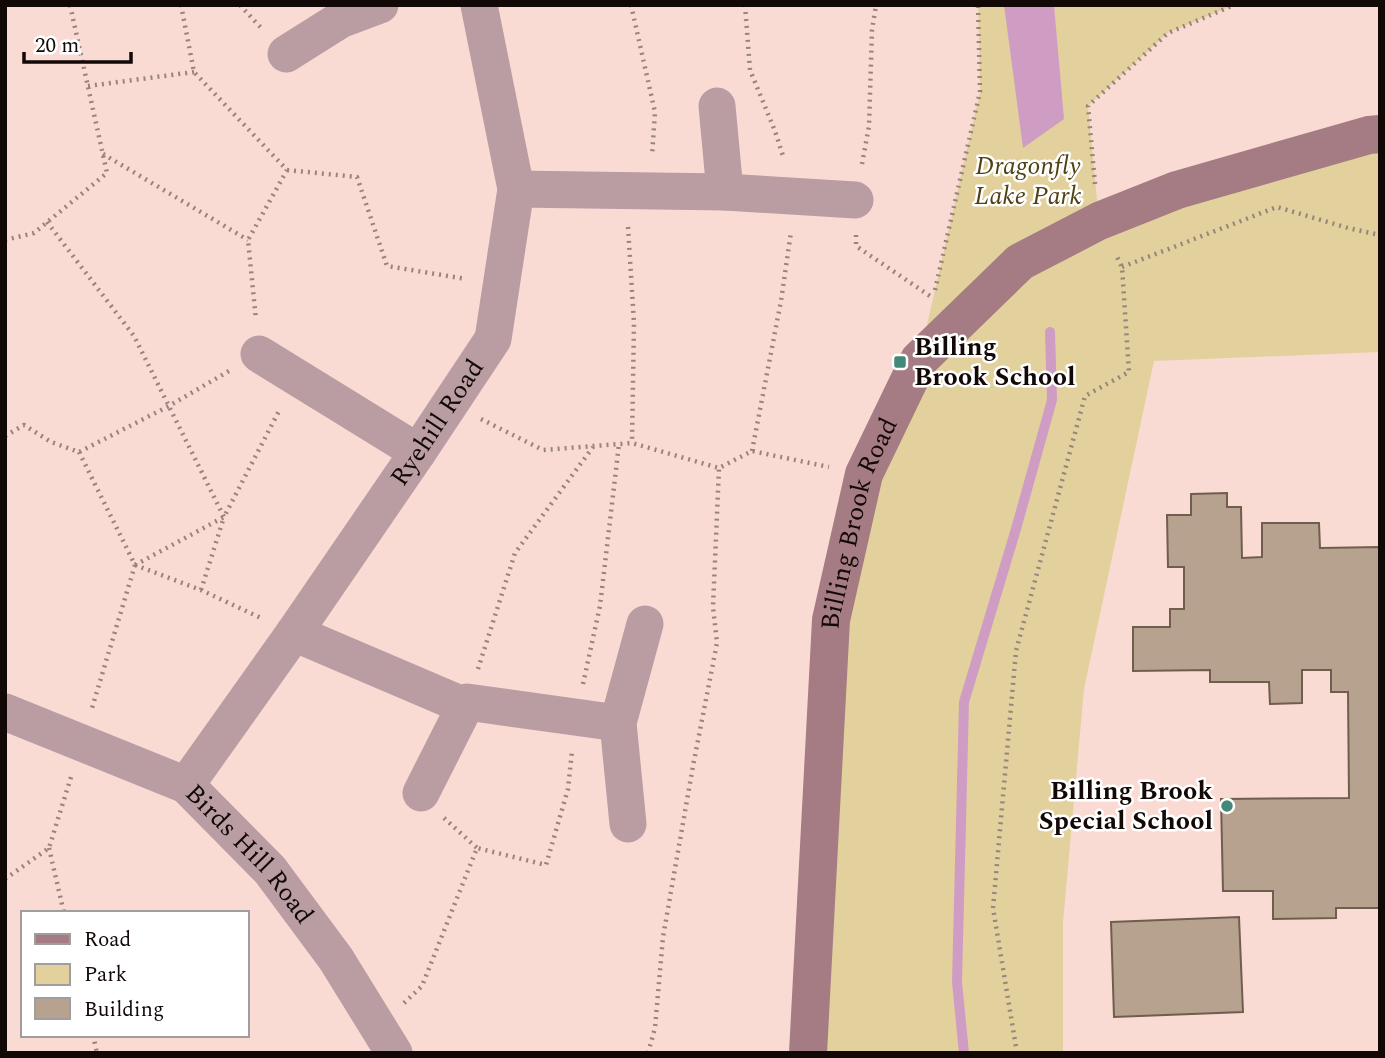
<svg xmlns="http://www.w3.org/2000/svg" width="1385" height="1058" font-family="Spectral,serif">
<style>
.green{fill:#e2d19c}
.water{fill:#cf9dc3}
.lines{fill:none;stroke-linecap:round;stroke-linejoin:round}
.stream{stroke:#cf9dc3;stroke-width:10}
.building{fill:#b7a290;stroke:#715d4d;stroke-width:2}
.path{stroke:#99837e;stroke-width:4.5;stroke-dasharray:2 5;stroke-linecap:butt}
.street{stroke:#ba9da3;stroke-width:37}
.secondary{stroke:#a57b84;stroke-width:38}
.poi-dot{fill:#45887a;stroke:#fff;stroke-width:2.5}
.labels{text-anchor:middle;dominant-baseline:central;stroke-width:5;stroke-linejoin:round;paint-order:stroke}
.park-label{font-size:26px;font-style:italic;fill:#504215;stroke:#fff}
.poi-label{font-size:26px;font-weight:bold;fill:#120907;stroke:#fff;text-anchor:start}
.street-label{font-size:26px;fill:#120907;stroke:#fff}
</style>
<rect width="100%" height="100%" fill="#fadbd4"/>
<path class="green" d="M978,5H1234L1168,33L1088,106L1099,220L1380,134V352L1154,361L1084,689L1063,923V1053H808L831,620L919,360L980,92Z"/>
<path class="water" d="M1004,5H1054L1064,119L1023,148Z"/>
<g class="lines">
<path class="stream" d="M964,1053L957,982L964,702L1016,529L1052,400L1050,332"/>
</g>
<g class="building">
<path d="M1227,493V507H1241L1242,558L1262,557V523H1319L1320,548L1380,547V908H1336V918L1273,919V891H1223L1221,799L1349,798L1348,692H1331V670H1302V703L1270,704L1269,682H1210V670L1133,671V627H1170V609H1184V567H1168L1167,515H1191V494Z"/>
<path d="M1239,917L1243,1012L1114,1017L1111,922Z"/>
</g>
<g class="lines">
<g class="path">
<path d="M181,5L194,72L287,170L248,240L256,320"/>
<path d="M240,5L263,30"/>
<path d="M631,5L655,112L652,156"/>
<path d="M745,5L750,70L775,131L784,159"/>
<path d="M88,86L194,72"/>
<path d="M103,154L248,240"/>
<path d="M862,164L869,126L872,30L876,5"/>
<path d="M287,170L357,177L387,266L466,279"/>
<path d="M1095,184L1088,106L1168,33L1234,5"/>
<path d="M47,222L134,336L224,517L201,590"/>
<path d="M628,227L634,323L632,443"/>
<path d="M856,235V246L933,298"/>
<path d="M5,240L34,233L107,173L70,5"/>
<path d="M1122,267L1277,207L1348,228L1380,235"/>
<path d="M935,290L980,92L978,5"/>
<path d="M481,419L543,450L632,443L719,468L752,451L829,467"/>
<path d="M5,436L24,425L51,442L79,452L169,406L229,371"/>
<path d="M752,451L781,301L791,232"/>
<path d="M79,452L135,565L92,708"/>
<path d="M135,565L224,517L280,409"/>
<path d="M135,565L201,590L261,618"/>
<path d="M478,669L515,553L593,447"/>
<path d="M583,684L600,606L619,444"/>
<path d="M444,818L477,848"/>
<path d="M49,848L64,913"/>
<path d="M5,879L49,848L71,777"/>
<path d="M404,1003L422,986L477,848L546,865L568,789L572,751"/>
<path d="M93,1035L97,1053"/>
<path d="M648,1053L655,1028L663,937L693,766L717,643L713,607L719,468"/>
<path d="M1017,1053L993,908L1016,651L1085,396L1129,372L1122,267L1116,255"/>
</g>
<g class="street">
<path d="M286,54L340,20L380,5"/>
<path d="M717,106L725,192"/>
<path d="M516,189L725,192L855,200"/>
<path d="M259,354L418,452"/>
<path d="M294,633L465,706L467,702L618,723"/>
<path id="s1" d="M5,712L186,785L270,870L336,959L394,1053"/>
<path id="s2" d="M186,785L294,633L418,452L493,339L516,189L479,5"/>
<path d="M421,793L465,706"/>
<path d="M628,824L618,723L645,624"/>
</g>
<path class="secondary" id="s3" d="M808,1053L831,620L864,474L919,360L1020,262L1099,221L1177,190L1369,135L1380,134"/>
</g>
<g class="poi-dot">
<rect x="893" y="355" width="14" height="14" rx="3.5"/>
<circle cx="1227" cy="806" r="7"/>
</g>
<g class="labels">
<g class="park-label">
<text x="1028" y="166">Dragonfly<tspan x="1028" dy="30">Lake Park</tspan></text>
</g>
<g class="poi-label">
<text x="914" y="347">Billing<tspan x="914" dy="30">Brook School</tspan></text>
<text x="1213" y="791" text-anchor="end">Billing Brook<tspan x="1213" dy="30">Special School</tspan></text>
</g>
<g class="street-label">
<text stroke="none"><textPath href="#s2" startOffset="441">Ryehill Road</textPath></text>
<text stroke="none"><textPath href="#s3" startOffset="534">Billing Brook Road</textPath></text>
<text stroke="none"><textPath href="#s1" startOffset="289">Birds Hill Road</textPath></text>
</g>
</g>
<rect width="1385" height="1058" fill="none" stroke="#120907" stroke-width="14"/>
<rect x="21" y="911" width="228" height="126" fill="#ffffff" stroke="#a09d9c" stroke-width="2"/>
<rect x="35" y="934" width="35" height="10" fill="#a57b84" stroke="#a09d9c" stroke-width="2"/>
<text x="84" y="946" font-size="21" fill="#120907">Road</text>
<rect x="35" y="964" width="35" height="21" fill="#e2d19c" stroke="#a09d9c" stroke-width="2"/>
<text x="84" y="981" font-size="21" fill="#120907">Park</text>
<rect x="35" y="998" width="35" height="21" fill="#b7a290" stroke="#a09d9c" stroke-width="2"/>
<text x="84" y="1016" font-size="21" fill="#120907">Building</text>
<path d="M24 52v10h107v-10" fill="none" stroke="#120907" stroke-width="3.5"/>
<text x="35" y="52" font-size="21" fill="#120907" stroke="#ffffff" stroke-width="5" paint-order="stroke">20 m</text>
</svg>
